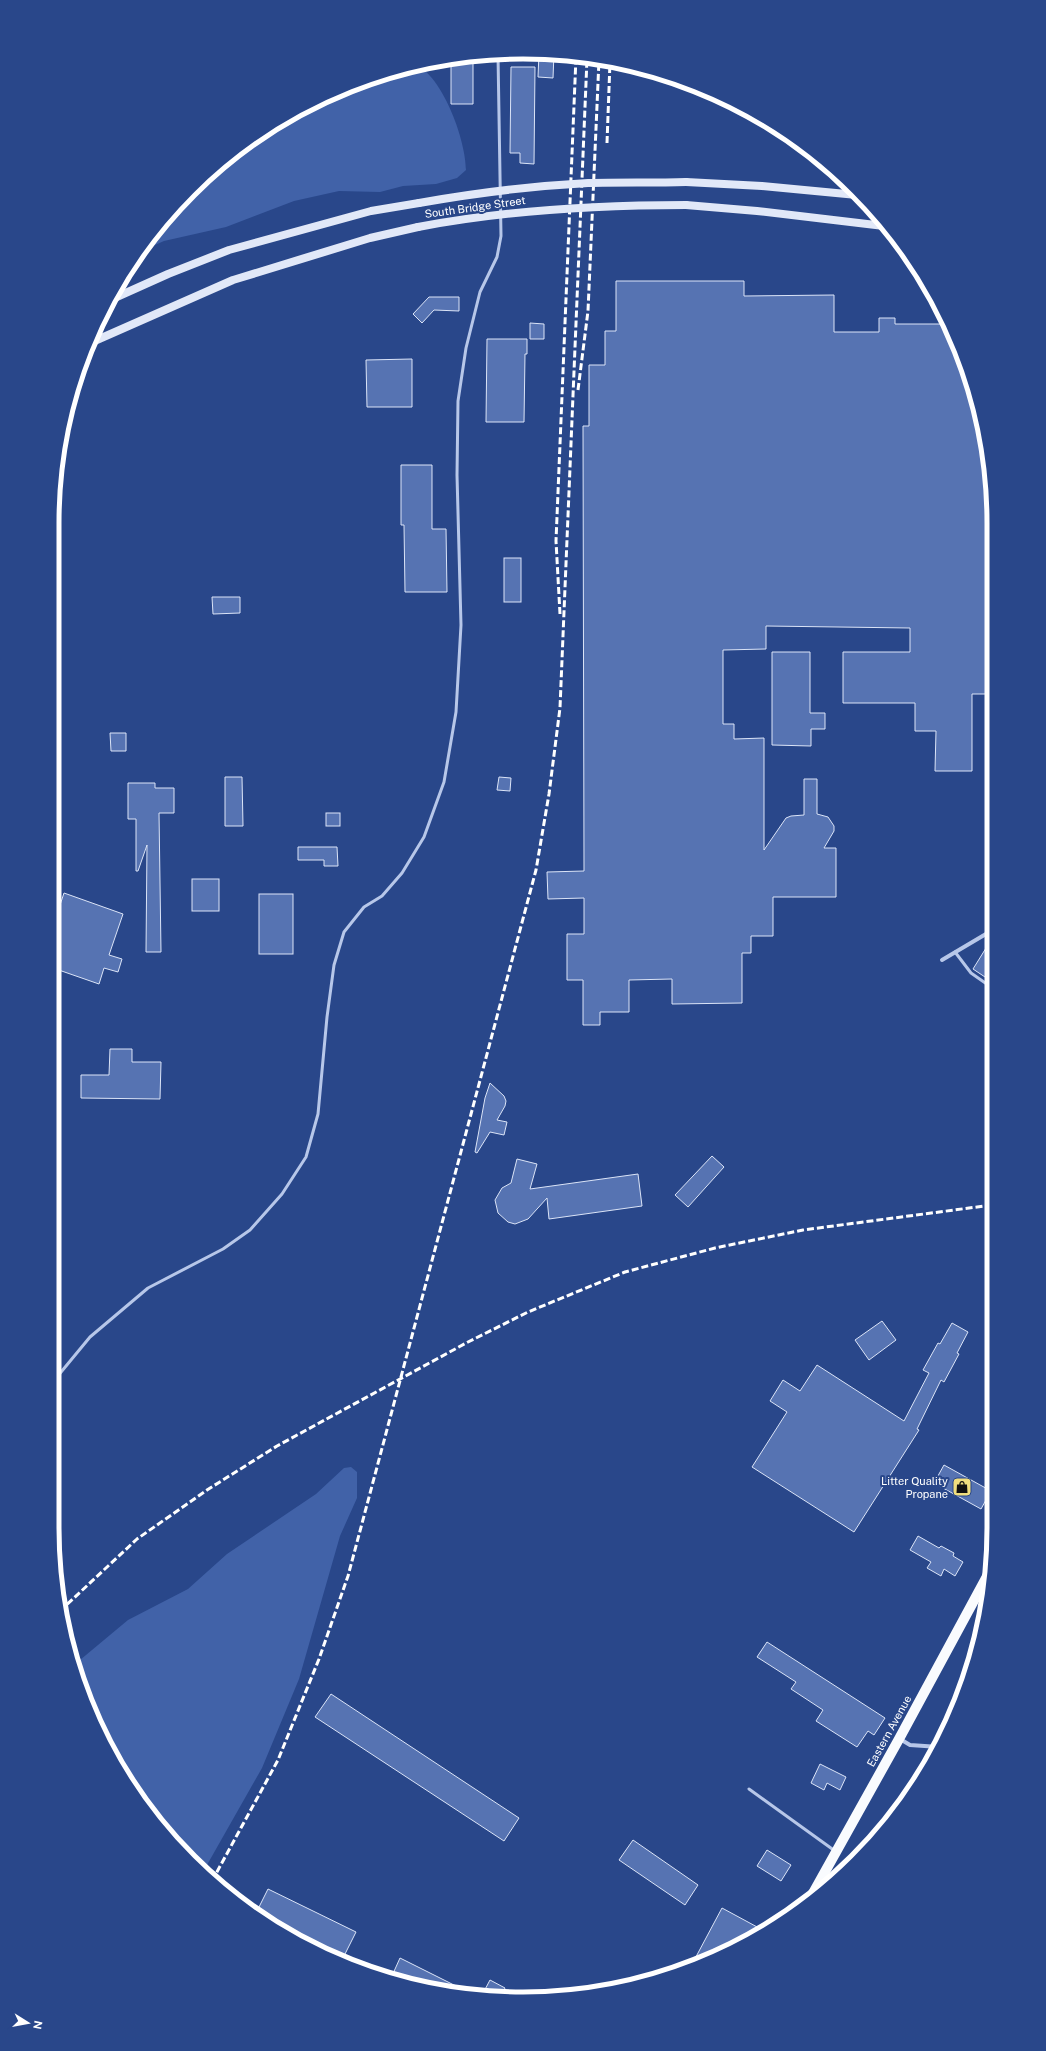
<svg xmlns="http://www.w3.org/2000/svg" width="1046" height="2051" font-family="'Public Sans',sans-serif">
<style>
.green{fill:#4162a8}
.building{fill:#5673b2;stroke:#dbe4f7}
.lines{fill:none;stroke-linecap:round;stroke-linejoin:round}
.lane{stroke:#b7c7e9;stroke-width:3}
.street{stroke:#b7c7e9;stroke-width:4}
.secondary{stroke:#e1e8f8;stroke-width:8}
.primary{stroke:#f9fbfe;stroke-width:10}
.rail{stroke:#fff;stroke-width:3;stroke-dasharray:7 3;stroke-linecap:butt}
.secondary-bridge{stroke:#e1e8f8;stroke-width:8}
.labels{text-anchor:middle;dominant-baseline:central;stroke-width:4;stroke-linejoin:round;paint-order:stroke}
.street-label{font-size:11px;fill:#fff;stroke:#29478a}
.poi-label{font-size:11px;fill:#fff;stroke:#29478a;text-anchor:end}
.rim{fill:none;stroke:#fff;stroke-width:5}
</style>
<rect width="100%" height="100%" fill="#29478a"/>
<g class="green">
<path d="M418,66C444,80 466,141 466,170L457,178L436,184L403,186L380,192L339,191L294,201L226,227L164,241L139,252L149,236L212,169L287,115L371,77Z"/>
<path d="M351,1467L357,1472V1498L340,1536L299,1679L262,1768L203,1872L149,1815L115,1763L77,1680L74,1668L80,1660L128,1620L188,1589L227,1554L316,1494L344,1468Z"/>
</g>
<g class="building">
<path d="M539,53H554L553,78L538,77Z"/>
<path d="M461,56H473V104H451V59Z"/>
<path d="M511,67H535L534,164L520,163V153H510Z"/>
<path d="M616,281H744V296L834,295V332H879V318H895V324H946L969,371L990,462L991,694H972V771H935L936,731H915V703H843V652H910V628L766,626V649L723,650V724H734V739L764,738V850L786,818L791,816L804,815V779H817V814L828,817L834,826V831L824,848H836V897H773V936H751V953H742V1003L672,1004V979L629,980V1012H600V1025H583V980H567V934H584V898L548,899L547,872L584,871L583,426H589V365H605V331H616Z"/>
<path d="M429,297H459V311L434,310L422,323L413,314Z"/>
<path d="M530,323L544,324V339H530Z"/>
<path d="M487,339H527V354H525L524,422H486Z"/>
<path d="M412,359V407H367L366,360Z"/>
<path d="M401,465H432V529H446L447,592H405L404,525H401Z"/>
<rect x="504" y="558" width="17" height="44"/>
<path d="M212,597H240V613L213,614Z"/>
<path d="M772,652H810V713H825V729H811V746L772,745Z"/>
<path d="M110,733H126V751H111Z"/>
<path d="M225,777H242L243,826H225Z"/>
<path d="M499,777L511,778L510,791L497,790Z"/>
<path d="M128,783H155V788H174V813H159L161,952H146L147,845L138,871H136V819H128Z"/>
<rect x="326" y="813" width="14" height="13"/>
<path d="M298,847H337L338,866H324V860H298Z"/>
<rect x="192" y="879" width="27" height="32"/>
<path d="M64,893L123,914L109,955L122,959L118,972L104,968L99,984L53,968V926Z"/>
<rect x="259" y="894" width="34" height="60"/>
<path d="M991,940V981L973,969Z"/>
<path d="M110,1049H132V1062H161L160,1099L81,1098V1075H109Z"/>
<path d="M490,1083L504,1096L506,1101L505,1106L497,1120L507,1122L504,1135L490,1132L477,1153L475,1152L485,1098Z"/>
<path d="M712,1156L724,1167L688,1207L675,1195Z"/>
<path d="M517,1159L537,1164L530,1189L638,1174L642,1206L549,1219L547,1198L528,1219L515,1224L508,1222L498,1213L495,1200L502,1188L511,1183Z"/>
<path d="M882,1321L896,1340L869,1360L855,1340Z"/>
<path d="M952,1323L968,1332L957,1353L959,1354L944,1382L941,1380L917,1429L919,1430L854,1532L752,1467L787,1412L770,1401L783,1380L800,1391L817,1365L904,1421L929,1373L923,1370L938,1343L940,1344Z"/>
<path d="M944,1465L991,1491L981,1509L934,1483Z"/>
<path d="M918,1536L939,1548L941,1546L954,1553L953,1556L963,1562L955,1576L944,1569L941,1576L927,1568L931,1562L910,1550Z"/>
<path d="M767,1642L885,1718L874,1735L868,1731L857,1747L816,1721L823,1710L791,1689L796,1682L757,1657Z"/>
<path d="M331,1694L519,1818L504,1841L315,1717Z"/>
<path d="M820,1764L846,1777L840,1790L827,1783L824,1790L811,1783Z"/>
<path d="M633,1840L698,1885L685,1905L619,1860Z"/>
<path d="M767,1850L791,1865L781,1881L757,1866Z"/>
<path d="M268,1889L356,1932L341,1962L255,1915Z"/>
<path d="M722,1908L759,1928L754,1936L732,1950L690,1968Z"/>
<path d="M400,1958L470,1993L469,1995L431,1990L391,1978Z"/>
<path d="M490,1980L505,1988L500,1998L481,1997Z"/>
</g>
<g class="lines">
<g class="lane">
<path d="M955,952L971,973L991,987"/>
<path d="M52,1383L90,1337L148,1288L223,1249L250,1230L282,1194L306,1157L318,1114L327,1017L334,965L344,932L364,907L382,896L402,873L424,837L444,782L456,712L461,625L457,475L458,401L466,348L480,292L497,257L501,236L498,55"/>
<path d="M749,1789L835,1851"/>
<path d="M825,1877L834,1880"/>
</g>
<g class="street">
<path d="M942,960L991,931"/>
<path d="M900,1739L910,1745L939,1747"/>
</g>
<g class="secondary">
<path d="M686,182L762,186L857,195"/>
<path d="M686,205L757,211L884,226"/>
<path d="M110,300L168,274L229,250L371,211L419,203"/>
<path d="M90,343L233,280L370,238L418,227"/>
</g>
<path class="primary" d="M807,1904L899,1739L991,1569"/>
<g class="rail">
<path d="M607,143L610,62"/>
<path d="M578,390L588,311L599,60"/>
<path d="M560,614L556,541L576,57"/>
<path d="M60,1611L137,1539L207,1490L277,1446L468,1342L528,1312L625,1272L715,1248L803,1230L992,1205"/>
<path d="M212,1881L278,1760L319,1659L348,1576L536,870L549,794L560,708L587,59"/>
</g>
<g class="secondary-bridge">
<path d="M419,203C475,193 532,186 588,183C621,182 653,183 686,182"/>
<path d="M418,227C507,210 596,205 686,205"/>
</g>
</g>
<defs>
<symbol id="shop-square" viewBox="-11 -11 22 22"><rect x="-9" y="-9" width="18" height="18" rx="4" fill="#f0de7e" stroke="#29478a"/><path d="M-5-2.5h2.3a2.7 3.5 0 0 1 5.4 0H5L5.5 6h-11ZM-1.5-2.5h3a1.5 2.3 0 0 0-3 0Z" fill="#111"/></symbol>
</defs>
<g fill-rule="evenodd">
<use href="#shop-square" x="951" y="1476" width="22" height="22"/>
</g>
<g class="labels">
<g class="street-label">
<text transform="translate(475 207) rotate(-8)">South Bridge Street</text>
<text transform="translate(889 1731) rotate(-61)">Eastern Avenue</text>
</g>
<g class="poi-label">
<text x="948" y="1481">Litter Quality<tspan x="948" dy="13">Propane</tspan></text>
</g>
</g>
<path d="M0 0H1046V2051H0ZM523 59H523A464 464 0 0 1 987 523V1528A464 464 0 0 1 523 1992H523A464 464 0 0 1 59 1528V523A464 464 0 0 1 523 59Z" fill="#29478a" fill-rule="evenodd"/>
<path class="rim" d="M523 59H523A464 464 0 0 1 987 523V1528A464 464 0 0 1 523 1992H523A464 464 0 0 1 59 1528V523A464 464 0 0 1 523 59Z"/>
<g transform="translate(28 2023) rotate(101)" stroke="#29478a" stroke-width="3" paint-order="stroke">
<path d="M0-3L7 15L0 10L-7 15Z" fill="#ffffff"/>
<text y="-6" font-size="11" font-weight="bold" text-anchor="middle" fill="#ffffff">N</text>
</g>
</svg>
